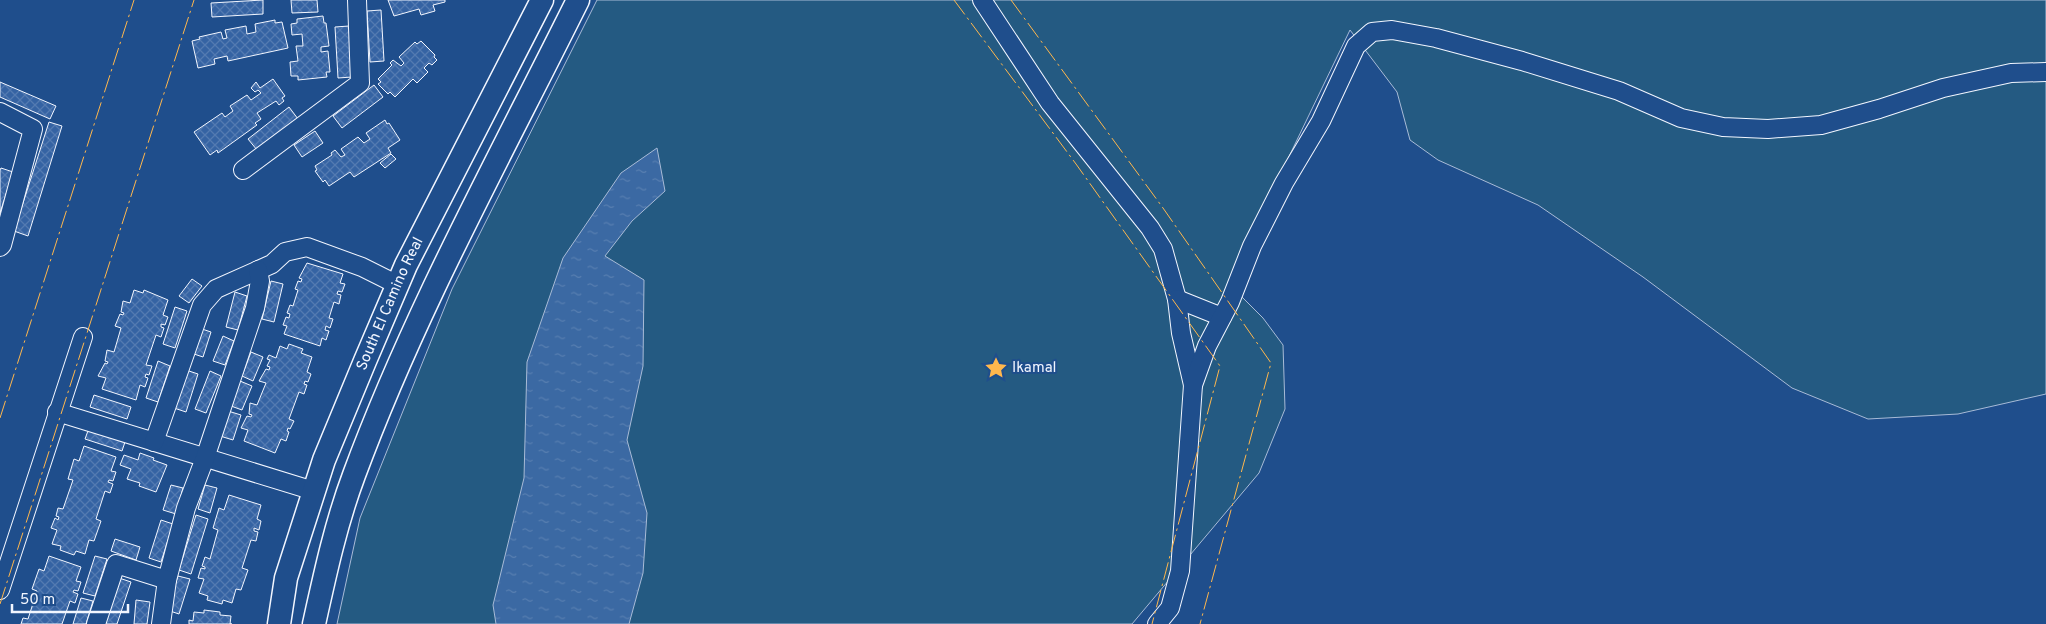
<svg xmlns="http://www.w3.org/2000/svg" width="2046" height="624" font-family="Overpass,sans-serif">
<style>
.grass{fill:#245a82;stroke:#a8bbd7}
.water{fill:url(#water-ripples);stroke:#a8bbd7}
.building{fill:url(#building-cross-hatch);stroke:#f2f6ff}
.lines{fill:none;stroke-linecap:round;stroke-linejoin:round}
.minor-casing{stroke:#f2f6ff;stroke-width:20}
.major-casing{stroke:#f2f6ff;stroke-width:25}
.minor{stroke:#1f4e8c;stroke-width:18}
.major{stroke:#1f4e8c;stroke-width:22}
.power{stroke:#ffb74d;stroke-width:1;stroke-dasharray:18 4 2.5 4;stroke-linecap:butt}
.labels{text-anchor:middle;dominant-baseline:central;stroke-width:4;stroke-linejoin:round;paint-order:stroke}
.street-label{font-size:15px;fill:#f2f6ff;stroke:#1f4e8c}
.poi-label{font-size:15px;fill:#f2f6ff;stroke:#1f4e8c;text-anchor:start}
</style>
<defs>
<pattern id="water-ripples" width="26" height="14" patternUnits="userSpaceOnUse" patternTransform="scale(1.25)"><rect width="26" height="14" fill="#3b69a3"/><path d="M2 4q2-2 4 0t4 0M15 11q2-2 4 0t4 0" fill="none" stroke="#587fb1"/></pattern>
<pattern id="building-cross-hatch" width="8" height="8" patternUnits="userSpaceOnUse" patternTransform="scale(1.25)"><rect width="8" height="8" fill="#3563a3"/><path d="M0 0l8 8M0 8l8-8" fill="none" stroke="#537ab1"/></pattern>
</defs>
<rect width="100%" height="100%" fill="#1f4e8c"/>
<path class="grass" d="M597,0H2046V394L1958,414L1868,419L1792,388L1643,277L1538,205L1438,160L1410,140L1397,92L1350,30L1228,283L1263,318L1283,345L1285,409L1259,473L1132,624H337L360,518L452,289Z"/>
<path class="water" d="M657,148L665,191L632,221L605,256L644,280L643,366L627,440L647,513L643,573L629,624H496L493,605L524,478L527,362L563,258L621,173Z"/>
<g class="building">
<path d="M263,0V14L212,17L211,3Z"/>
<path d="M291,0H317L318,12L292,13Z"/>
<path d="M388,0H445V2L433,5L435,11L421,15L419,9L394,16Z"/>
<path d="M381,10L384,61L370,62L367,11Z"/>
<path d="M323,16L324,23H326L329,46L321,47V52L328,51L330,72H326L327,77L298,80V76H291L290,62L298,61L296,46H303L302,34L292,35L291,24L297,23V19Z"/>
<path d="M275,20V23L282,22L288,48L228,61L227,56L214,59L215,64L198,68L192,41L200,39L199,37L221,32L223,39L227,38L225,30L246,26L247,34L256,32L255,24Z"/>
<path d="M349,26L352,77L338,78L335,27Z"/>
<path d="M421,41L435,55L434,57L437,60L432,65L429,63L424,68L428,72L417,83L413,79L395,97L390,92L388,94L378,84L381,82L378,79L392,65L390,63L393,60L401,66L404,63L399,57L415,42L417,44Z"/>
<path d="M273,79L285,96L282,98L284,101L279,105L276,101L257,113L261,119L255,123L257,125L218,153L217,150L210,155L194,132L222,113L225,117L233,111L230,106L247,95L251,100L261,93L258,90L255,92L251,88L256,82L260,88Z"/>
<path d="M0,82L56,106L50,119L0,97Z"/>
<path d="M374,85L383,97L342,128L333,116Z"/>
<path d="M289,107L298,119L257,150L248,139Z"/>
<path d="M385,120L387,124L389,123L400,140L388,148L391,153L354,177L350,172L329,186L325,180L323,182L315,171L317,170L315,166L332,155L331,153L335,150L341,157L345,155L341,149L358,137L364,143L370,139L366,133Z"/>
<path d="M49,122L62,126L28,236L14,231Z"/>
<path d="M315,131L323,143L302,157L294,145Z"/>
<path d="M391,154L396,159L385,168L380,163Z"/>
<path d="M1,168L13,172L0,213V170Z"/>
<path d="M307,263L343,274L340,283L345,284L342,292L338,291L337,294L341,295L339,304L334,302L329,318L333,319L330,328L326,326L325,330L329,331L326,340L322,338L320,346L284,334L287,326L283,325L286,317L289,318L290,314L287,313L290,305L293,306L298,290L295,289L298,281L301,282L302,279L299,278Z"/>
<path d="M192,279L202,286L189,303L179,296Z"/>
<path d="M271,281L283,284L274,322L262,319Z"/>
<path d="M134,290L143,293L144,290L168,300L163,315L168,317L165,325L161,324V327L164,328L161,337L156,335L146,365L152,366L149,375L146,374L145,377L148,378L145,387L140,385L136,400L102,389L106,378L98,376L105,363L107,364L108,362L105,361L107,350L114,352L121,328L115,326L120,314L123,315L124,313L121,312L123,301L130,303Z"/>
<path d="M235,292L247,296L238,330L226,327Z"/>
<path d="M175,307L187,311L175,348L163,344Z"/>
<path d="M199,328L211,332L203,357L191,353Z"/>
<path d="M223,336L234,341L225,365L213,361Z"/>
<path d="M289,344L303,349L301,353L312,357L307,372L311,374L308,382L305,381L304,384L307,385L304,394L299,392L289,419L294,421L290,429L288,428L287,431L289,432L286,441L281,439L275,453L244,441L248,430L241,428L247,416L251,417L252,415L249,414L250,403L257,405L266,383L259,381L266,369L269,370L270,367L267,366L270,360L267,359L269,355L276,358L280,346L287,349Z"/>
<path d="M251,352L263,357L253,381L242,376Z"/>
<path d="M158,361L170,366L158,402L146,398Z"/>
<path d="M186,370L198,374L186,412L174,408Z"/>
<path d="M210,371L221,376L206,413L195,409Z"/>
<path d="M240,381L252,386L242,410L231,406Z"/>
<path d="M94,395L131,407L127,419L90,407Z"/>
<path d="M228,411L241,415L233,440L220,436Z"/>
<path d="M89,428L126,439L122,451L85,439Z"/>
<path d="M84,446L116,457L111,471L116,472L113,481L109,480L108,482L113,484L110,493L105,491L96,519L101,521L94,541L89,540L85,554L76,551L74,555L60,550L61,546L52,544L57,530L51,528L55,518L58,520L59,517L56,516L58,508L63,509L73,480L68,479L74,459L79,461Z"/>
<path d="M140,453L154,458L153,460L167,465L156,492L139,486L140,483L127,479L131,469L120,465L124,455L138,460Z"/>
<path d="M171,485L183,488L176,514L163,510Z"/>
<path d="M205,485L217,488L210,513L198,509Z"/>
<path d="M229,495L261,505L257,519L261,521L259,530L254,528V531L258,532L256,541L251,540L242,568L248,570L241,590L236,589L232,603L223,600L222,604L207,600L208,596L199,593L204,579L198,578L201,568L205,569V567L202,566L205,557L210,559L218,530L213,528L219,508L224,510Z"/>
<path d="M196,515L208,519L191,574L179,570Z"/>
<path d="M161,520L173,524L161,562L149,558Z"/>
<path d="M115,539L140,547L136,560L111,551Z"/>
<path d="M49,556L81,567L76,581L81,582L78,591L74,590L73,592L78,594L75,603L70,601L62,624H21L23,618L28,619L37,591L32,589L39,569L44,571Z"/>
<path d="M95,556L107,559L95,596L83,593Z"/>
<path d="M178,576L190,579L179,614L167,610Z"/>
<path d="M119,578L131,582L117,624H104Z"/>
<path d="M81,598L93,601L86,624H73Z"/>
<path d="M136,600L150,602L147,624H134Z"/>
<path d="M204,610L220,612V615L231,616L230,624H232H189V620L193,621L194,612L204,613Z"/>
</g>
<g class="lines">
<defs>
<g id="minor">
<path d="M982,0L1050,103L1150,228L1163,249L1177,299L1181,333L1193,385"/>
<path d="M0,112L33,129L2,245L0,247"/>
<path d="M243,170L360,83L357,0"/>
<path d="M1177,299L1222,317"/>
<path d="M57,412L314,491"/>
<path d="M154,442L202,305L216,289L272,264L285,252L307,247L362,267L398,285"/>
<path d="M167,580L186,508L205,458L255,308L260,281L258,270"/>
<path d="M0,590L83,337"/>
<path d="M96,624L116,564L167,580L161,624"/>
<path d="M1157,624L1170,608L1180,571L1193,385L1207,346L1230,302L1252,246L1284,183L1321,121L1356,46L1372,32L1392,30L1436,38L1522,61L1619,91L1681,118L1723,127L1768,129L1821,125L1879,109L1943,88L2011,73L2046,72"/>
</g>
<g id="major">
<path id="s1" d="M279,624L286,578L324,460L365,361L406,265L542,0"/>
<path d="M314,624C325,574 336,523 354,475C415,310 500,157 578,0"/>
</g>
</defs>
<use href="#minor" class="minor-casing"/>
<use href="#major" class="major-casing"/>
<use href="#minor" class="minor"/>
<use href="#major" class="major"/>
<g class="power">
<path d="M954,0L1076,164L1220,366L1152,624"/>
<path d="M1011,0L1163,208L1271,363L1200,624"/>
<path d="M0,418L134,0"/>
<path d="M0,604L194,0"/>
</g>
</g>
<defs>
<symbol id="sight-bare" viewBox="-9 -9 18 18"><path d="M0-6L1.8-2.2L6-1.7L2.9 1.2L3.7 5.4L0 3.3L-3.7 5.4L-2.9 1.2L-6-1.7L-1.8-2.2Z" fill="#ffb74d" stroke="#1f4e8c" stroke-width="2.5" paint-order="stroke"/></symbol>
</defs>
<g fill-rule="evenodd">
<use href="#sight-bare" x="980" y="352" width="32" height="32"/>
</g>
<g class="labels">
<g class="street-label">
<text stroke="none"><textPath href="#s1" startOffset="340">South El Camino Real</textPath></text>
</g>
<g class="poi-label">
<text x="1012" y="368">Ikamal</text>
</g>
</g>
<path d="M12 604v8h116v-8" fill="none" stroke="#f2f6ff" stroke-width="2.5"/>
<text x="20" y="604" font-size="15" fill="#f2f6ff" stroke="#1f4e8c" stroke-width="4" paint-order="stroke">50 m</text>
</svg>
